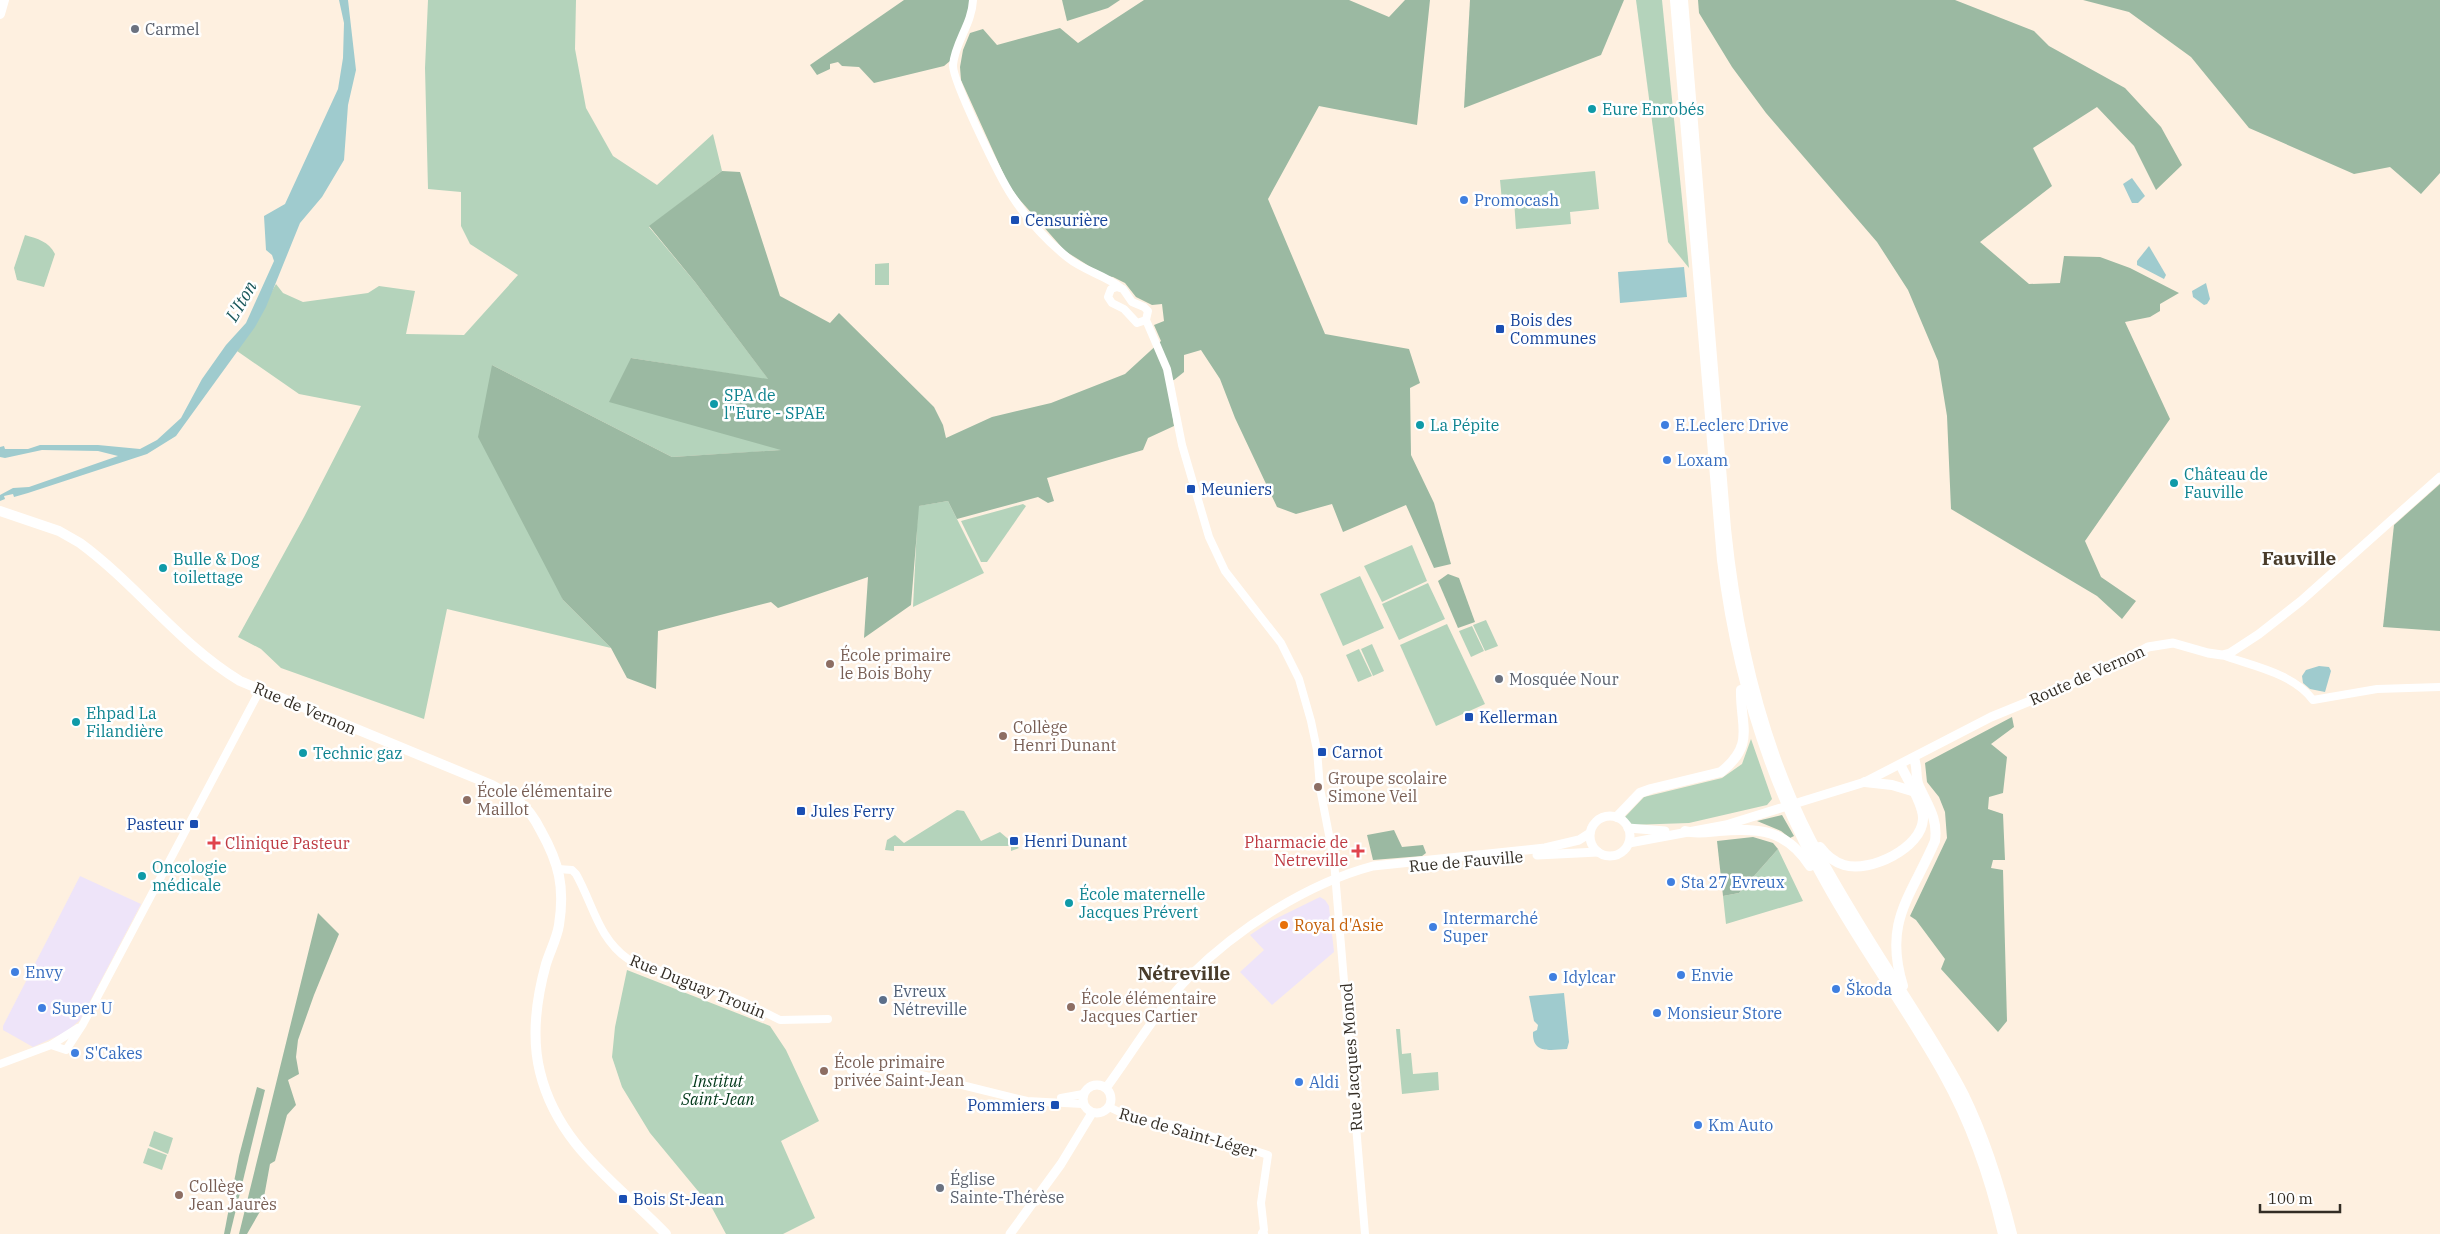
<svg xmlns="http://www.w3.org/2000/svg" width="2440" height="1234" font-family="'IBM Plex Serif',serif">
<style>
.commercial{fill:#eee4f9}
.green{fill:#b4d3bb}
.forest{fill:#9bb9a2}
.water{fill:#9fcbce}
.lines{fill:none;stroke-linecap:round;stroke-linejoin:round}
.tertiary{stroke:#fff;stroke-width:8}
.secondary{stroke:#fff;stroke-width:9}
.primary{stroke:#fff;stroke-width:10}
.trunk{stroke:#fff;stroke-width:10}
.worship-dot{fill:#6b7280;stroke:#fff;stroke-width:2}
.culture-dot{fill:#0f9aa8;stroke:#fff;stroke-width:2}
.shop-dot{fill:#3f7fe0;stroke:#fff;stroke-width:2}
.transit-dot{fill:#1a4fb4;stroke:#fff;stroke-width:2}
.education-dot{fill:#8d6e63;stroke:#fff;stroke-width:2}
.health-dot{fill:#e0444e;stroke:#fff;stroke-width:2}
.food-dot{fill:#e8710a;stroke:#fff;stroke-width:2}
.service-dot{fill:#5c6f8a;stroke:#fff;stroke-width:2}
.labels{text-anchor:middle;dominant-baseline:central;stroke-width:5;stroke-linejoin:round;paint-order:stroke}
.worship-label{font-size:16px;fill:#5b616d;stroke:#fff;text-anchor:start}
.culture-label{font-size:16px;fill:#0d838f;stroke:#fff;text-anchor:start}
.shop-label{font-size:16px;fill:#366cbe;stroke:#fff;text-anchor:start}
.transit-label{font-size:16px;fill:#164399;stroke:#fff;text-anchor:start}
.education-label{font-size:16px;fill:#785e54;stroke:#fff;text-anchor:start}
.street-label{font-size:16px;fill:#322c24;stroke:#fff}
.health-label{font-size:16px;fill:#be3a42;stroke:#fff;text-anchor:end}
.food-label{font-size:16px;fill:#c56008;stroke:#fff;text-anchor:start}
.service-label{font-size:16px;fill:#4e5e75;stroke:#fff;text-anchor:start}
.park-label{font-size:16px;font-style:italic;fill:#013819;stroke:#fff}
.water-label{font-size:18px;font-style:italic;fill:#1a585c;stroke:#fff}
.quarter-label{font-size:19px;font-weight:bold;fill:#493c2b;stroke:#fff}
</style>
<rect width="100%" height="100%" fill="#fef0e0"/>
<g class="commercial">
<path d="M80,876L141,904L80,1020L66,1032L33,1047L3,1030V1026Z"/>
<path d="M1320,897L1325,900L1329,906L1334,952L1272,1005L1240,972L1264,950L1250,935L1271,921Z"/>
</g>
<g class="green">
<path d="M428,0H576L575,49L586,108L613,156L657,185L713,134L722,171L649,227L695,282L769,380L631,358L783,450L672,457L492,365L563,600L611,648L447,609L424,719L281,668L261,649L238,637L304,517L361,406L299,394L237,351L276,284L283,293L303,302L368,293L379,286L415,291L406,334L464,335L518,275L470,244L461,226V192L428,189L425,68Z"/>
<path d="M1636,0H1662L1689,268L1668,242Z"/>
<path d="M1595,171L1599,209L1570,212L1571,224L1516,229L1514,200L1502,201L1500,180Z"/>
<path d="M25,235C38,239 48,241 55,254L44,287L17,280L14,268Z"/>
<path d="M889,263V285H875V264Z"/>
<path d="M948,501L984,573L913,607L918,506Z"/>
<path d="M1023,504L1026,506L987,562H981L961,521Z"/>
<path d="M1412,545L1427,581L1382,602L1364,566Z"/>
<path d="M1360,576L1384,628L1343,646L1320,594Z"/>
<path d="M1428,583L1445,619L1399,640L1382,604Z"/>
<path d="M1486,620L1498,646L1485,651L1473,625Z"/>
<path d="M1447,624L1485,704L1436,726L1400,645Z"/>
<path d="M1472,626L1484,651L1471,657L1459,631Z"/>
<path d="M1372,644L1384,671L1373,676L1361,649Z"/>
<path d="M1359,649L1372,676L1358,682L1346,655Z"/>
<path d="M1751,739L1772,799L1767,805L1689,823L1630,825L1625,817L1644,797L1722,778L1742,764Z"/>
<path d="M957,810L964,811L981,841L1000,832L1019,848L1011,851V846H894V851L885,850L887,840L895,835L904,843Z"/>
<path d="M1778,849L1803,901L1726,924L1723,896L1739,893Z"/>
<path d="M627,970L770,1026L786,1050L819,1121L781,1141L815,1218L783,1234H726L712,1208L650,1133L622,1087L612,1057L615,1027Z"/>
<path d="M1396,1029H1400L1402,1054L1411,1053L1413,1074L1438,1072L1439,1090L1402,1094Z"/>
<path d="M154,1131L173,1138L168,1154L149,1146Z"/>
<path d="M148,1148L167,1155L162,1170L143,1163Z"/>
</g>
<g class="forest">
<path d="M904,0H970V9L950,61L944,66L874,83L859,67L842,66L838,62L830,64V69L817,75L810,65Z"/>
<path d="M1062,0H1120L1108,8L1067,21Z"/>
<path d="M1144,0H1349L1389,17L1405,0H1430L1417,125L1319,106L1268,199L1325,334L1409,349L1420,383L1410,388L1411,455L1434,503L1451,564L1434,568L1406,505L1343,532L1332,504L1296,514L1277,507L1235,418L1220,379L1201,350L1184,355V372L1174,380L1168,381L1174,426L1148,438L1143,450L1047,478L1054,501L1048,503L1038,497L957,519L948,501L919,506L911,605L864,638L868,577L778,608L771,602L658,631L656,689L627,678L611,648L563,600L478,437L492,365L672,457L781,450L609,402L631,358L768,379L695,282L649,226L722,171L740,172L780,296L830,323L839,313L934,407L943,425L946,438L992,417L1051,403L1125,374L1161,341L1154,325L1164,321L1162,304L1152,305L1136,297L1125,283L1113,277L1105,276L1065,251L1019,199L1008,184L961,80L960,67L963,50L970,33L983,29L997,45L1060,28L1078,43Z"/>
<path d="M1470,0H1624L1601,55L1464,108Z"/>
<path d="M1698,0H1955L2034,31L2049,46L2125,88L2161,127L2182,165L2156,190L2134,146L2097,107L2033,148L2052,186L1980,242L2029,284L2060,283L2064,256L2100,257L2130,268L2179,293L2160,304V311L2150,317L2125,322L2170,419L2085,541L2101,577L2136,601L2122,619L2097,596L1951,509L1947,416L1938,361L1908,290L1877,242L1766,113L1732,67L1699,13Z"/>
<path d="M2083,0H2440V173L2421,194L2390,167L2354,174L2249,128L2191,57L2129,12Z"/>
<path d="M2440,484V631L2383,627L2394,525Z"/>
<path d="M1448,574L1459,578L1475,622L1458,628L1438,581Z"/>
<path d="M2012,717L2014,727L1991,744L2007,757L2003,793L1989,797L1988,809L2003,814L2005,860H1993L1991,868L2003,870L2007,1021L1998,1032L1941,969L1945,959L1916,920L1910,916L1947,838L1945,812L1939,797L1927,782L1925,763Z"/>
<path d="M1782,815L1794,836L1790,838L1781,831L1757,821Z"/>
<path d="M1394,830L1402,847L1423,845L1426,853L1422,856L1373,860L1367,835Z"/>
<path d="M1753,837L1773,843L1778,849L1739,893L1723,896L1717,841Z"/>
<path d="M318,913L339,934L314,995L298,1040L296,1057L299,1074L288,1080L296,1105L287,1115L275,1161L270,1164L262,1208L247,1234H239Z"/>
<path d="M257,1087L265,1090L230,1234H224L239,1156Z"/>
</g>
<g class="water">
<path d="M339,0H348L356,70L348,105L344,160L322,197L300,223L266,307L255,327L176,436L147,454L28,493L14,497L13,494L4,496L5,499L0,501V495L13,488L29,487L118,456L98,451L42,450L5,458L0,457V447L4,446L5,449H28L40,445H98L140,449L157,440L181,418L202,379L226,345L246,323L274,261L272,255L266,250L264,216L285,204L338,89L343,58L344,23Z"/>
<path d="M2132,178L2145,196L2138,203H2132L2123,184Z"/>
<path d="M2149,246L2166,275L2164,279L2137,265V261Z"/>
<path d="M1684,267L1687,297L1620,303L1618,272Z"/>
<path d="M2206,283L2210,299L2207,304L2204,305L2193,297L2192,291Z"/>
<path d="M2319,666L2329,667L2331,671L2325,692L2310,689L2303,683L2302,676L2306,670Z"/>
<path d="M1564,993L1569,1042L1567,1049C1550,1050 1532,1054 1533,1032L1537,1030L1538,1025L1534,1021L1529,996Z"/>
</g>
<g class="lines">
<g class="tertiary">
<path d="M973,0C972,24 955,42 953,65C952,80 1001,180 1012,196C1027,219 1047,241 1068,258C1084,271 1105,275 1121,288"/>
<path d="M1146,320L1137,323L1124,309L1112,303L1108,297L1111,289L1117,287L1123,289L1132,302L1144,307L1148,311L1146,320L1167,369L1182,445L1209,537L1225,571L1281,643L1299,679L1311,721L1317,750L1320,788L1334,861L1365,1234"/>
<path d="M2222,655C2252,666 2293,673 2313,700L2377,689L2440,687"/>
<path d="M558,869L572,870L576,874C593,904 598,938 628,959L742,1001L780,1020L828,1019"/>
<path d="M51,1045L66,1050L83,1024L260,690"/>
<path d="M0,1064L51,1045L78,1028"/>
<path d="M851,1070L893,1068L1027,1101L1083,1104"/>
<path d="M1061,1098L1083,1094"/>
<path d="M1109,1107L1132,1118L1180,1126L1268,1155L1261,1203L1264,1230L1262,1233L1264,1234"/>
</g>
<g class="secondary">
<circle cx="1610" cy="836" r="20"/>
<path d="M1628,828L1665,831"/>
<path d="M1629,843L1726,825L1865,782L1991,717L2108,669L2148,647L2173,643L2208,653L2222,655L2230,653L2259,634L2301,601L2440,477"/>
<path d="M1537,855L1598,852"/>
<circle cx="1097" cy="1099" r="14"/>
<path d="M1106,1088C1134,1050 1158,1008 1191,975C1238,928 1309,883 1373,866L1545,848L1579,840L1590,833"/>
<path d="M1010,1234L1061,1164L1092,1113"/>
</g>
<g class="primary">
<path d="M0,14L4,0"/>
<path d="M0,511L59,531L80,543C137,585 179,644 240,681L492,785C501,790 510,795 518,801C529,809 535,819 541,831C559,863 565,887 559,925C557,938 550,951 546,964C536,1000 531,1036 540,1072C558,1146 617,1183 666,1234"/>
</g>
<g class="trunk">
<path d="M1675,0L1722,560C1736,675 1769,784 1827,885C1863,950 1908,1010 1944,1075C1972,1125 1990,1178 2003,1234"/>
<path d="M1683,0L1726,529C1737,636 1761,743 1811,840C1836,887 1864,932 1892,976C1917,1016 1943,1054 1964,1095C1986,1140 2000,1186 2012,1234"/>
<path d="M1865,782L1892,785L1912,791"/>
<path d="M1617,817L1640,793L1651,789L1721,772C1756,744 1740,726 1741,690"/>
<path d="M1685,831C1696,834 1708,832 1719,831C1759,828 1786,829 1810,866"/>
<path d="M1820,847C1826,855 1834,862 1844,865C1870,873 1922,848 1923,819C1924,805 1907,779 1901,766"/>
<path d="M1903,986C1883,921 1911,897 1935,841C1938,818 1928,806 1919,786C1915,778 1918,767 1914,759"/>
</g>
</g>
<g class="worship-dot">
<circle cx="135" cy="29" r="5"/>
<circle cx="1499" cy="679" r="5"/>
<circle cx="940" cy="1188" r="5"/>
</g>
<g class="culture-dot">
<circle cx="1592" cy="109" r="5"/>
<circle cx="714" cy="404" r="5"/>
<circle cx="1420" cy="425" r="5"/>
<circle cx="2174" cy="483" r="5"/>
<circle cx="163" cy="568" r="5"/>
<circle cx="76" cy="722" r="5"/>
<circle cx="303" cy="753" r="5"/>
<circle cx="142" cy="876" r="5"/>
<circle cx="1069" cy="903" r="5"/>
</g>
<g class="shop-dot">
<circle cx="1464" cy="200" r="5"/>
<circle cx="1665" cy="425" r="5"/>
<circle cx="1667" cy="460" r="5"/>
<circle cx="1671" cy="882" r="5"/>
<circle cx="1433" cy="927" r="5"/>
<circle cx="15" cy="972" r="5"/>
<circle cx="1681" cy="975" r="5"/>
<circle cx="1553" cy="977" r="5"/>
<circle cx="1836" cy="989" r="5"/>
<circle cx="42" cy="1008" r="5"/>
<circle cx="1657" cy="1013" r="5"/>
<circle cx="75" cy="1053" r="5"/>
<circle cx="1299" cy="1082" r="5"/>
<circle cx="1698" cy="1125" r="5"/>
</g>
<g class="transit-dot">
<rect x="1010" y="215" width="10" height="10" rx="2.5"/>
<rect x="1495" y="324" width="10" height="10" rx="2.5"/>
<rect x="1186" y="484" width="10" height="10" rx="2.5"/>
<rect x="1464" y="712" width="10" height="10" rx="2.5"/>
<rect x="1317" y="747" width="10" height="10" rx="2.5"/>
<rect x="796" y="806" width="10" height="10" rx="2.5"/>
<rect x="189" y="819" width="10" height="10" rx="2.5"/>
<rect x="1009" y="836" width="10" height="10" rx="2.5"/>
<rect x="1050" y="1100" width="10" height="10" rx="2.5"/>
<rect x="618" y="1194" width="10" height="10" rx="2.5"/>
</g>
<g class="education-dot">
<circle cx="830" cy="664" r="5"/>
<circle cx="1003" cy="736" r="5"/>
<circle cx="1318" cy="787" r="5"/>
<circle cx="467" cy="800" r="5"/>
<circle cx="1071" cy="1007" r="5"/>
<circle cx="824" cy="1071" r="5"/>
<circle cx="179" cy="1195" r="5"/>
</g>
<g class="health-dot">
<path d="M211.5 835.5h5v5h5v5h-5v5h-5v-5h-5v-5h5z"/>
<path d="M1355.5 843.5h5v5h5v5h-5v5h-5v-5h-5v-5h5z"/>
</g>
<circle class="food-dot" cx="1284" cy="925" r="5"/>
<circle class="service-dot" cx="883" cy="1000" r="5"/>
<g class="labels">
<g class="worship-label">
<text x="145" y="29">Carmel</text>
<text x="1509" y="679">Mosquée Nour</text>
<text x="950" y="1179">Église<tspan x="950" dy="18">Sainte-Thérèse</tspan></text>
</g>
<g class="culture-label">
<text x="1602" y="109">Eure Enrobés</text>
<text x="724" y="395">SPA de<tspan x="724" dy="18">l"Eure - SPAE</tspan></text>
<text x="1430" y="425">La Pépite</text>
<text x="2184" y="474">Château de<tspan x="2184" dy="18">Fauville</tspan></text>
<text x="173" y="559">Bulle &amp; Dog<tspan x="173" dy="18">toilettage</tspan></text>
<text x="86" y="713">Ehpad La<tspan x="86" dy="18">Filandière</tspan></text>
<text x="313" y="753">Technic gaz</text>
<text x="152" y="867">Oncologie<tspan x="152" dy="18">médicale</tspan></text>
<text x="1079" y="894">École maternelle<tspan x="1079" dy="18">Jacques Prévert</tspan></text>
</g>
<g class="shop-label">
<text x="1474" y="200">Promocash</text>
<text x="1675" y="425">E.Leclerc Drive</text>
<text x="1677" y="460">Loxam</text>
<text x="1681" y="882">Sta 27 Evreux</text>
<text x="1443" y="918">Intermarché<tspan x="1443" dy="18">Super</tspan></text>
<text x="25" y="972">Envy</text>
<text x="1691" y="975">Envie</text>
<text x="1563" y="977">Idylcar</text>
<text x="1846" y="989">Škoda</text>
<text x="52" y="1008">Super U</text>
<text x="1667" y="1013">Monsieur Store</text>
<text x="85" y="1053">S'Cakes</text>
<text x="1309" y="1082">Aldi</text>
<text x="1708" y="1125">Km Auto</text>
</g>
<g class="transit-label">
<text x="1025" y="220">Censurière</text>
<text x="1510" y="320">Bois des<tspan x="1510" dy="18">Communes</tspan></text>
<text x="1201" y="489">Meuniers</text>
<text x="1479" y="717">Kellerman</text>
<text x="1332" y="752">Carnot</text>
<text x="811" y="811">Jules Ferry</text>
<text x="184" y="824" text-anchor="end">Pasteur</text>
<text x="1024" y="841">Henri Dunant</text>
<text x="1045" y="1105" text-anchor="end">Pommiers</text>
<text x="633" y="1199">Bois St-Jean</text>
</g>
<g class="education-label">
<text x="840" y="655">École primaire<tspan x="840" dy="18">le Bois Bohy</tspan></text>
<text x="1013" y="727">Collège<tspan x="1013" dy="18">Henri Dunant</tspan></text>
<text x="1328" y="778">Groupe scolaire<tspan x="1328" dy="18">Simone Veil</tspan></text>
<text x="477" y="791">École élémentaire<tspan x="477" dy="18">Maillot</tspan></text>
<text x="1081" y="998">École élémentaire<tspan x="1081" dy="18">Jacques Cartier</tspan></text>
<text x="834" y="1062">École primaire<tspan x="834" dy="18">privée Saint-Jean</tspan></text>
<text x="189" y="1186">Collège<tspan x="189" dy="18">Jean Jaurès</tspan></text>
</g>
<g class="street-label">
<text transform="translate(2087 675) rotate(-24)">Route de Vernon</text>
<text transform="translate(305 708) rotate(23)">Rue de Vernon</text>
<text transform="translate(1466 861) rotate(-5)">Rue de Fauville</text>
<text transform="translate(698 986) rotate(22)">Rue Duguay Trouin</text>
<text transform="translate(1351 1057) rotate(-94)">Rue Jacques Monod</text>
<text transform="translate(1188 1132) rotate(16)">Rue de Saint-Léger</text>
</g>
<g class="health-label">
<text x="1348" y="842">Pharmacie de<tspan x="1348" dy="18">Netreville</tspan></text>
<text x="225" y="843" text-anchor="start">Clinique Pasteur</text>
</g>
<g class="food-label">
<text x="1294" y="925">Royal d'Asie</text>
</g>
<g class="service-label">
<text x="893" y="991">Evreux<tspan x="893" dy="18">Nétreville</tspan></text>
</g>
<g class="park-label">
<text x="718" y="1081">Institut<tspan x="718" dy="18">Saint-Jean</tspan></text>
</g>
<g class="water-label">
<text transform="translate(241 301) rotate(-60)">L'Iton</text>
</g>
<g class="quarter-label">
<text x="2299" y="558">Fauville</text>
<text x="1184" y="973">Nétreville</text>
</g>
</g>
<path d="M2260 1204v8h80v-8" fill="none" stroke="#322c24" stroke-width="2.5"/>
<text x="2268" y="1204" font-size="15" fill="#322c24" stroke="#ffffff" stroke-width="4" paint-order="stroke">100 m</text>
</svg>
